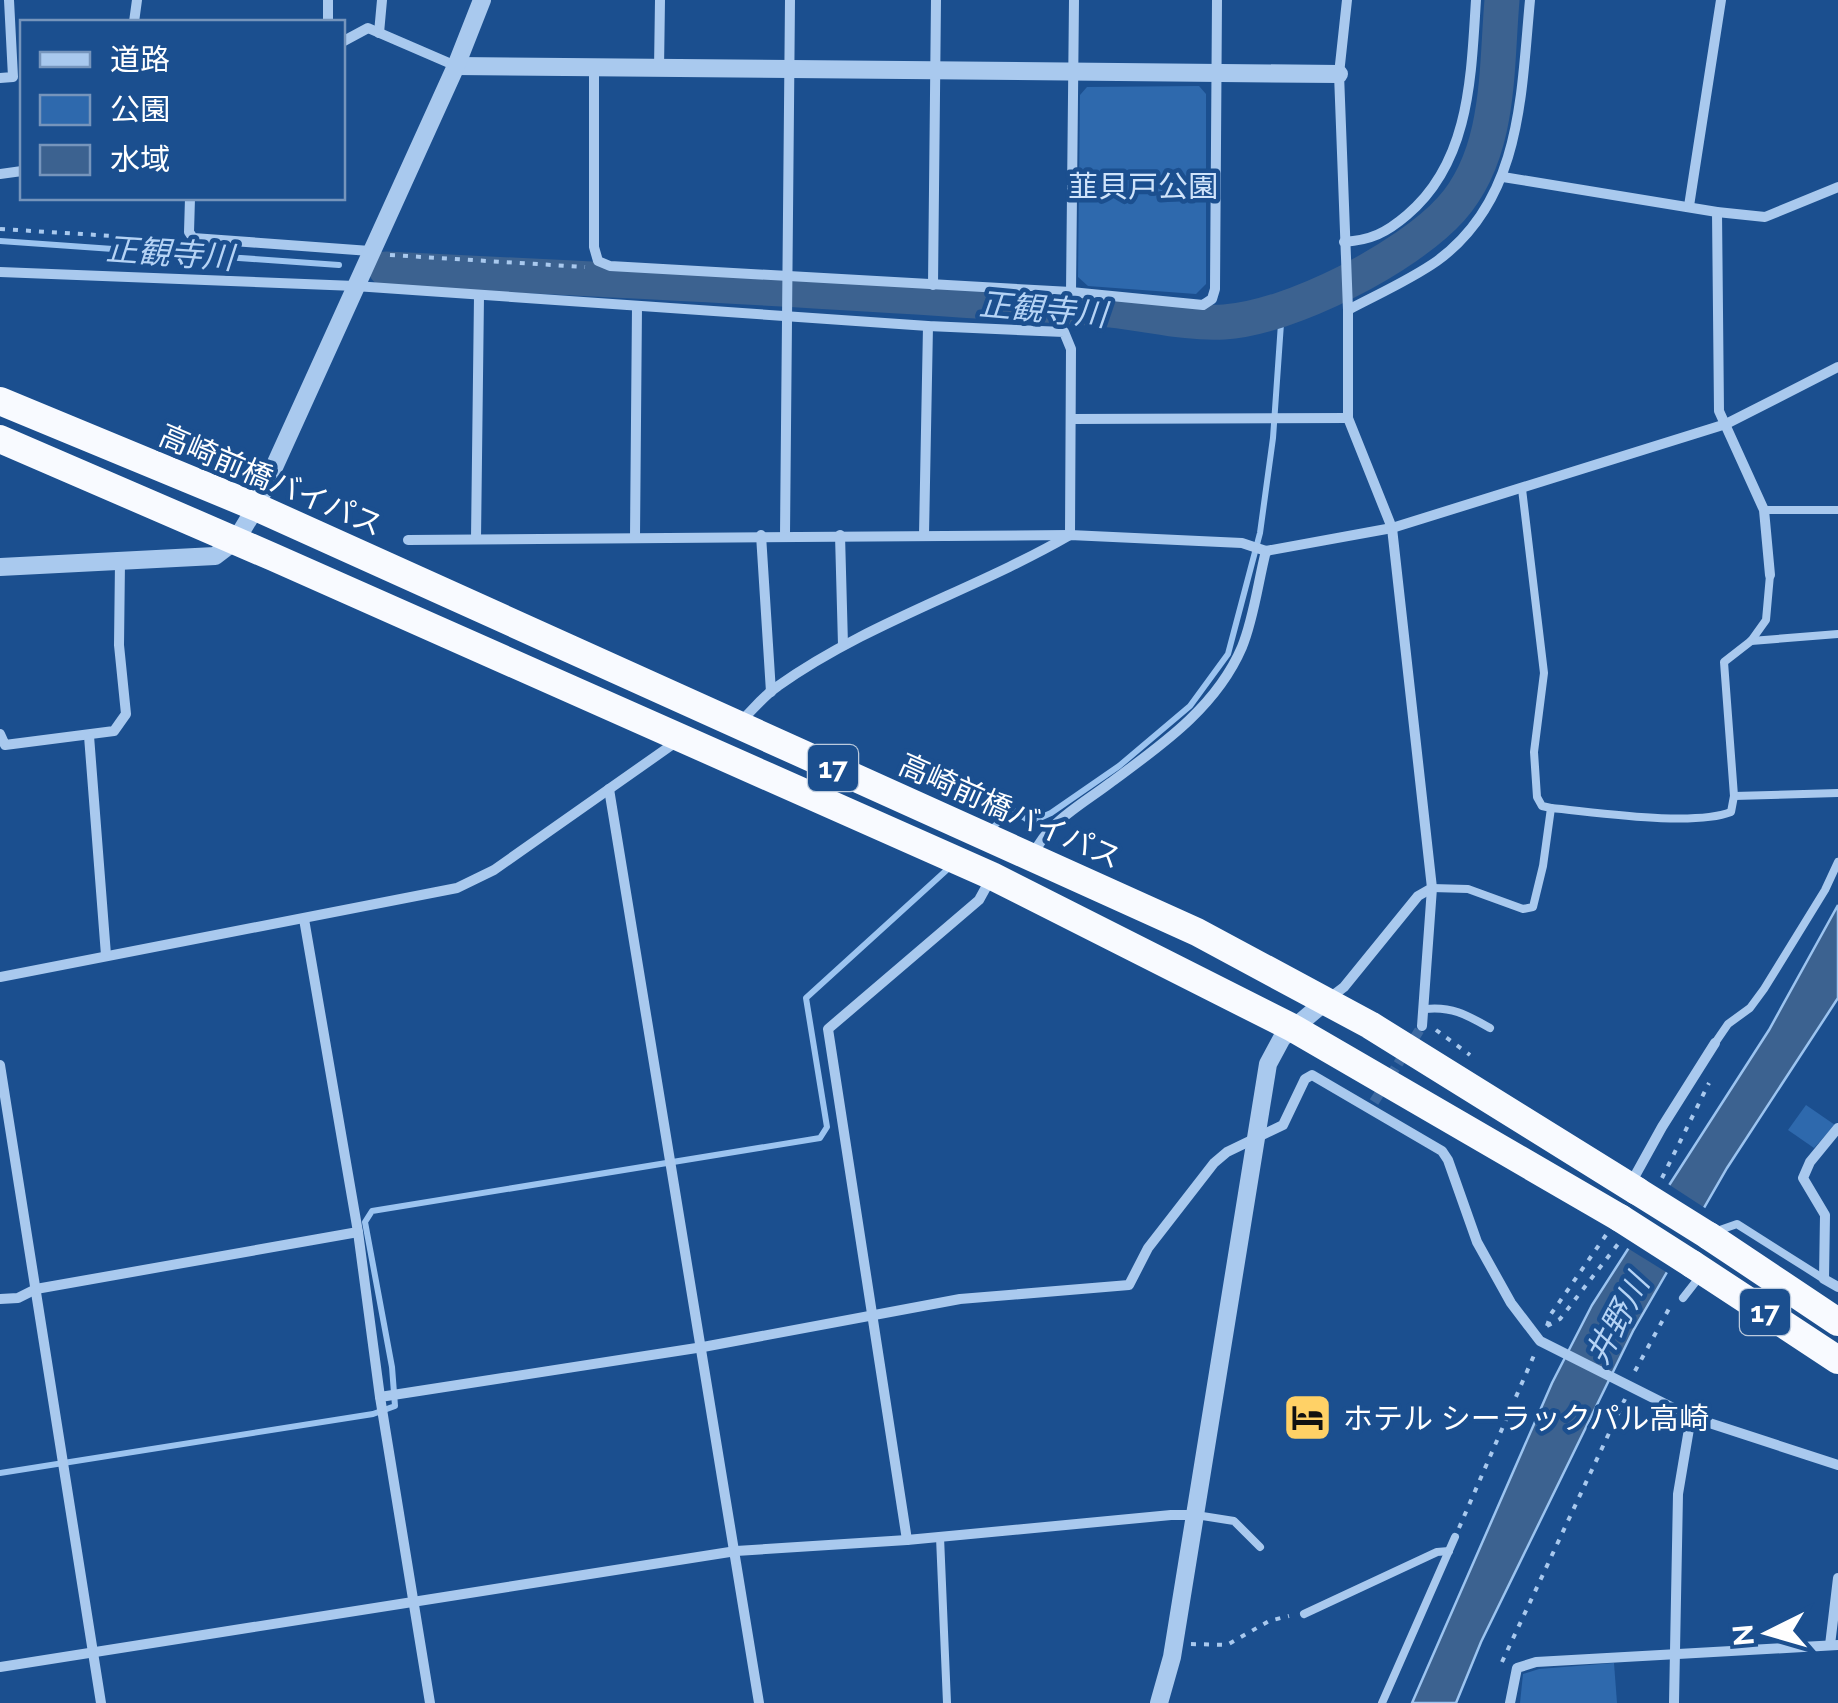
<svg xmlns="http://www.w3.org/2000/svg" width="1838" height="1703" font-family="Raleway,'Noto Sans JP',sans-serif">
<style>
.green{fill:#2e69ad}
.water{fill:#3c6290;stroke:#9cc4f0;stroke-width:2.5}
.pier{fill:#1b4f8f}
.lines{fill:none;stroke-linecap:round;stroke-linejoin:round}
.stream{stroke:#9cc4f0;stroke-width:6}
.river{stroke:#3c6290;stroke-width:35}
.minor-tunnel{stroke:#3d69a0;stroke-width:10;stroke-dasharray:10 5;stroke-linecap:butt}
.path{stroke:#a9c9ee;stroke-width:4;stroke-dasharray:5 8;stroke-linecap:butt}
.service{stroke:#a9c9ee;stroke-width:8}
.minor{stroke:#a9c9ee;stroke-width:10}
.tertiary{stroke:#a9c9ee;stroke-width:18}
.trunk{stroke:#f8faff;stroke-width:28}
.trunk-bridge{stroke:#f8faff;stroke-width:28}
.labels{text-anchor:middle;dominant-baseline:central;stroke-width:9;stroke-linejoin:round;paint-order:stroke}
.shield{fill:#1b4f8f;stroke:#bbcadd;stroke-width:2.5}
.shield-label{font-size:28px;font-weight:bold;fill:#fff}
.park-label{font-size:30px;fill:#cfe3fa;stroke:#1b4f8f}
.street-label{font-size:30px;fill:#fff;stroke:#1b4f8f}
.poi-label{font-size:30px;fill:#fff;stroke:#1b4f8f;text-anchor:start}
.water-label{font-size:32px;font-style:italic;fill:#b5d3f5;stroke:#1b4f8f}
</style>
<rect width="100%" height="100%" fill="#1b4f8f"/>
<g class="green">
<path d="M1199,86L1206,94V284L1196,294L1088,286L1078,277L1080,95L1087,87Z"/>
<path d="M1806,1105L1835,1125L1814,1148L1788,1130Z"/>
<path d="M1614,1663L1617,1703H1520L1523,1674L1539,1669Z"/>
</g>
<path class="water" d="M1838,905V998L1727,1168L1633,1331L1481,1642L1456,1703H1412L1552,1383L1592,1305L1769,1030Z"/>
<path class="pier" d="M1665,1182L1708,1210L1671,1275L1624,1246Z"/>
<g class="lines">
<g class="stream">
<path d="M0,241L339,265"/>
<path d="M989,831L1012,810L1031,822L1051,813L1119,766L1190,706L1228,654L1260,533L1273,438L1282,309"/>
<path d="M0,1473L373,1414L395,1406L392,1367L365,1222L372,1211L820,1138L827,1127L806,998L950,867"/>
</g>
<path class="river" d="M386,269C578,278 769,287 960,300C1010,303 1061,305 1111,310C1149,314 1186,324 1224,322C1290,318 1407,258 1451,209C1501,153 1496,70 1502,0"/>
<path class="minor-tunnel" d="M1374,1102L1422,1026"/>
<g class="path">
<path d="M0,229L178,240"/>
<path d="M390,255L585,267"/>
<path d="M1436,1030L1470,1055"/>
<path d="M1662,1178L1709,1083"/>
<path d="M1547,1326L1560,1319L1618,1244"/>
<path d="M1547,1326L1551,1314L1606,1235"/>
<path d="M1635,1371L1671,1305"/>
<path d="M1459,1528L1535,1353"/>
<path d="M1191,1644L1227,1645L1269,1621L1289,1616"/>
<path d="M1502,1662L1625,1399"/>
</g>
<g class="service">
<path d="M1764,510H1838"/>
<path d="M1751,641L1838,634"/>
<path d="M1734,796L1838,793"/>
<path d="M1551,808C1595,812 1692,827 1731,812L1734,796L1724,662L1751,641L1766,620L1770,575"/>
<path d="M1432,888L1468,889L1523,909L1533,907L1543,866L1551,808L1542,806L1537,797L1534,752L1544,673L1522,489"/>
<path d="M1425,1009C1452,1006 1467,1015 1490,1028"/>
<path d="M1715,1043L1728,1024L1750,1008L1764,989L1825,890L1838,862"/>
<path d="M1717,1231L1737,1224L1824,1279"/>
<path d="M1683,1298L1701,1275"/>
<path d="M1196,1515L1234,1521L1260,1547"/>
<path d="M940,1537L947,1703"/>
<path d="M1304,1614L1437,1552L1449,1551"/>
<path d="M1382,1703L1455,1537"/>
</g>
<g class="minor">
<path d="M328,0V22"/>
<path d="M134,22L137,0"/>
<path d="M379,33L382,0"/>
<path d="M342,42L368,28L456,66"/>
<path d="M594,68V247L598,261L610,266L1071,292L1203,305L1212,299L1215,289L1217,0"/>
<path d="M659,69L660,0"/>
<path d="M0,78L13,77L9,0"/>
<path d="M0,174L22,171"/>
<path d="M1503,177L1717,212L1765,217L1838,187"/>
<path d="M190,198L189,232L193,238L370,251"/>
<path d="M1689,206L1721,0"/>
<path d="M1717,212L1719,411L1764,510L1770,575"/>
<path d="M1344,242C1371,240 1386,233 1407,215C1470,162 1471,77 1476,0"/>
<path d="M0,272L355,286L928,326L1064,332L1071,349L1070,535C975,590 868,622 778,686C763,696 752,711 739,723"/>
<path d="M933,285L936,0"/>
<path d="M1071,292L1074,0"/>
<path d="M1348,310C1378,294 1410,280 1437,261C1522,199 1521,94 1530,0"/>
<path d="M1072,419L1348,418"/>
<path d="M761,535L771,692"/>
<path d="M785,535L790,0"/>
<path d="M840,535L843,645"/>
<path d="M924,535L928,326"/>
<path d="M635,537L637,306"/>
<path d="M476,539L479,296"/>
<path d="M408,540L1070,535L1242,543L1266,551L1392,528L1726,424L1838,367"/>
<path d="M0,734L5,745L114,731L126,714L119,645L120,562"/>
<path d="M89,736L106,955"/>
<path d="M609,789L759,1703"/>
<path d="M1033,855C1048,822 1081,805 1110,783C1160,746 1216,708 1242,647C1254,618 1258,582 1266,551"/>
<path d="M304,919L358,1232L380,1397L430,1703"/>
<path d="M0,977L457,888L494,870L676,742"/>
<path d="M1327,1000L1344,987L1418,896L1432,888L1392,528L1348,418V310L1339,74L1347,0"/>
<path d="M1422,1026L1432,888"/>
<path d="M0,1065L101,1703"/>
<path d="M1838,1128L1810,1162L1803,1178L1825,1215L1824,1279L1838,1287"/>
<path d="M1631,1183L1662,1127L1715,1043"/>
<path d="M0,1299L18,1298L36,1289L358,1232"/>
<path d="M380,1397L703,1347L960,1299L1129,1285L1148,1248L1214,1163L1227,1152L1283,1125L1305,1079L1312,1075L1442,1151L1448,1160L1477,1242L1511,1303L1540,1341L1691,1417L1838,1465"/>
<path d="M907,1540L828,1029L979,900L990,880"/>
<path d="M1830,1645L1838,1578"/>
<path d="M0,1667L736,1551L907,1540L1171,1515H1194"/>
<path d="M1510,1703L1517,1668L1536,1662L1838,1645"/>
<path d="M1674,1703L1678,1494L1691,1417"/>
</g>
<g class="tertiary">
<path d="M456,66L1339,74"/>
<path d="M0,567L215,556L236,540L256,507L456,66L482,0"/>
<path d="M1159,1703L1172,1657L1268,1064L1282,1038L1327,1000"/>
</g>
<g class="trunk">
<path d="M0,401L256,507L1197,932L1370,1025L1637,1191"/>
<path d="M0,439L273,557L992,876L1291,1027L1620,1218"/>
<path d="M1709,1236L1838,1322"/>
<path d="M1692,1264L1838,1360"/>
</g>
<g class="trunk-bridge">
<path d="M1637,1191L1709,1236"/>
<path d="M1620,1218L1692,1264"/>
</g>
</g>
<defs>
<symbol id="hotel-square" viewBox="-11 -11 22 22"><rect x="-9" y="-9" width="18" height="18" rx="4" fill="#ffd166" stroke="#1b4f8f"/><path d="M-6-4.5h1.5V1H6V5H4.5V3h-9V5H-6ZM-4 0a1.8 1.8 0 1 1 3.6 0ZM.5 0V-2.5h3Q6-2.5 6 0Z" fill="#111"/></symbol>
</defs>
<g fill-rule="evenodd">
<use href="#hotel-square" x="1280" y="1390" width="55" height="55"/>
</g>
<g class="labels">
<g class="shield">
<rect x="808" y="745" width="50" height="46" rx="8"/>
<rect x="1740" y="1289" width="50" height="46" rx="8"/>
</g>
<g class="shield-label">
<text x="833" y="768">17</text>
<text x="1765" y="1312">17</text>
</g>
<g class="park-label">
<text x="1143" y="186">韮貝戸公園</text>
</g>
<g class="street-label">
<text transform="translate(271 480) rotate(23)">高崎前橋バイパス</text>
<text transform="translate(1010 811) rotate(24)">高崎前橋バイパス</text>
</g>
<g class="poi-label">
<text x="1343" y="1418">ホテル シーラックパル高崎</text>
</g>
<g class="water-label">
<text transform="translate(170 253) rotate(4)">正観寺川</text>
<text transform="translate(1043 309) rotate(5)">正観寺川</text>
<text transform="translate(1617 1319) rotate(-62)">井野川</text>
</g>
</g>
<rect x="20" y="20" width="325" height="180" fill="#1b4f8f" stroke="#7695bc" stroke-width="2.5"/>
<rect x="40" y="52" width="50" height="15" fill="#a9c9ee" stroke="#7695bc" stroke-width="2.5"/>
<text x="110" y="70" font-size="30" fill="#ffffff">道路</text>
<rect x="40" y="95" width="50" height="30" fill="#2e69ad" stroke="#7695bc" stroke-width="2.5"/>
<text x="110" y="120" font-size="30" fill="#ffffff">公園</text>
<rect x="40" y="145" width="50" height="30" fill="#3c6290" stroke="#7695bc" stroke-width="2.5"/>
<text x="110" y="170" font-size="30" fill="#ffffff">水域</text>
<g transform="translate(1768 1633) rotate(265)" stroke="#1b4f8f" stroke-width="8" paint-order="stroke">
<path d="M0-8L18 38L0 25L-18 38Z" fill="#ffffff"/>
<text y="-15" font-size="28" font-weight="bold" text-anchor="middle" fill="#ffffff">N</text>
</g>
</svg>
